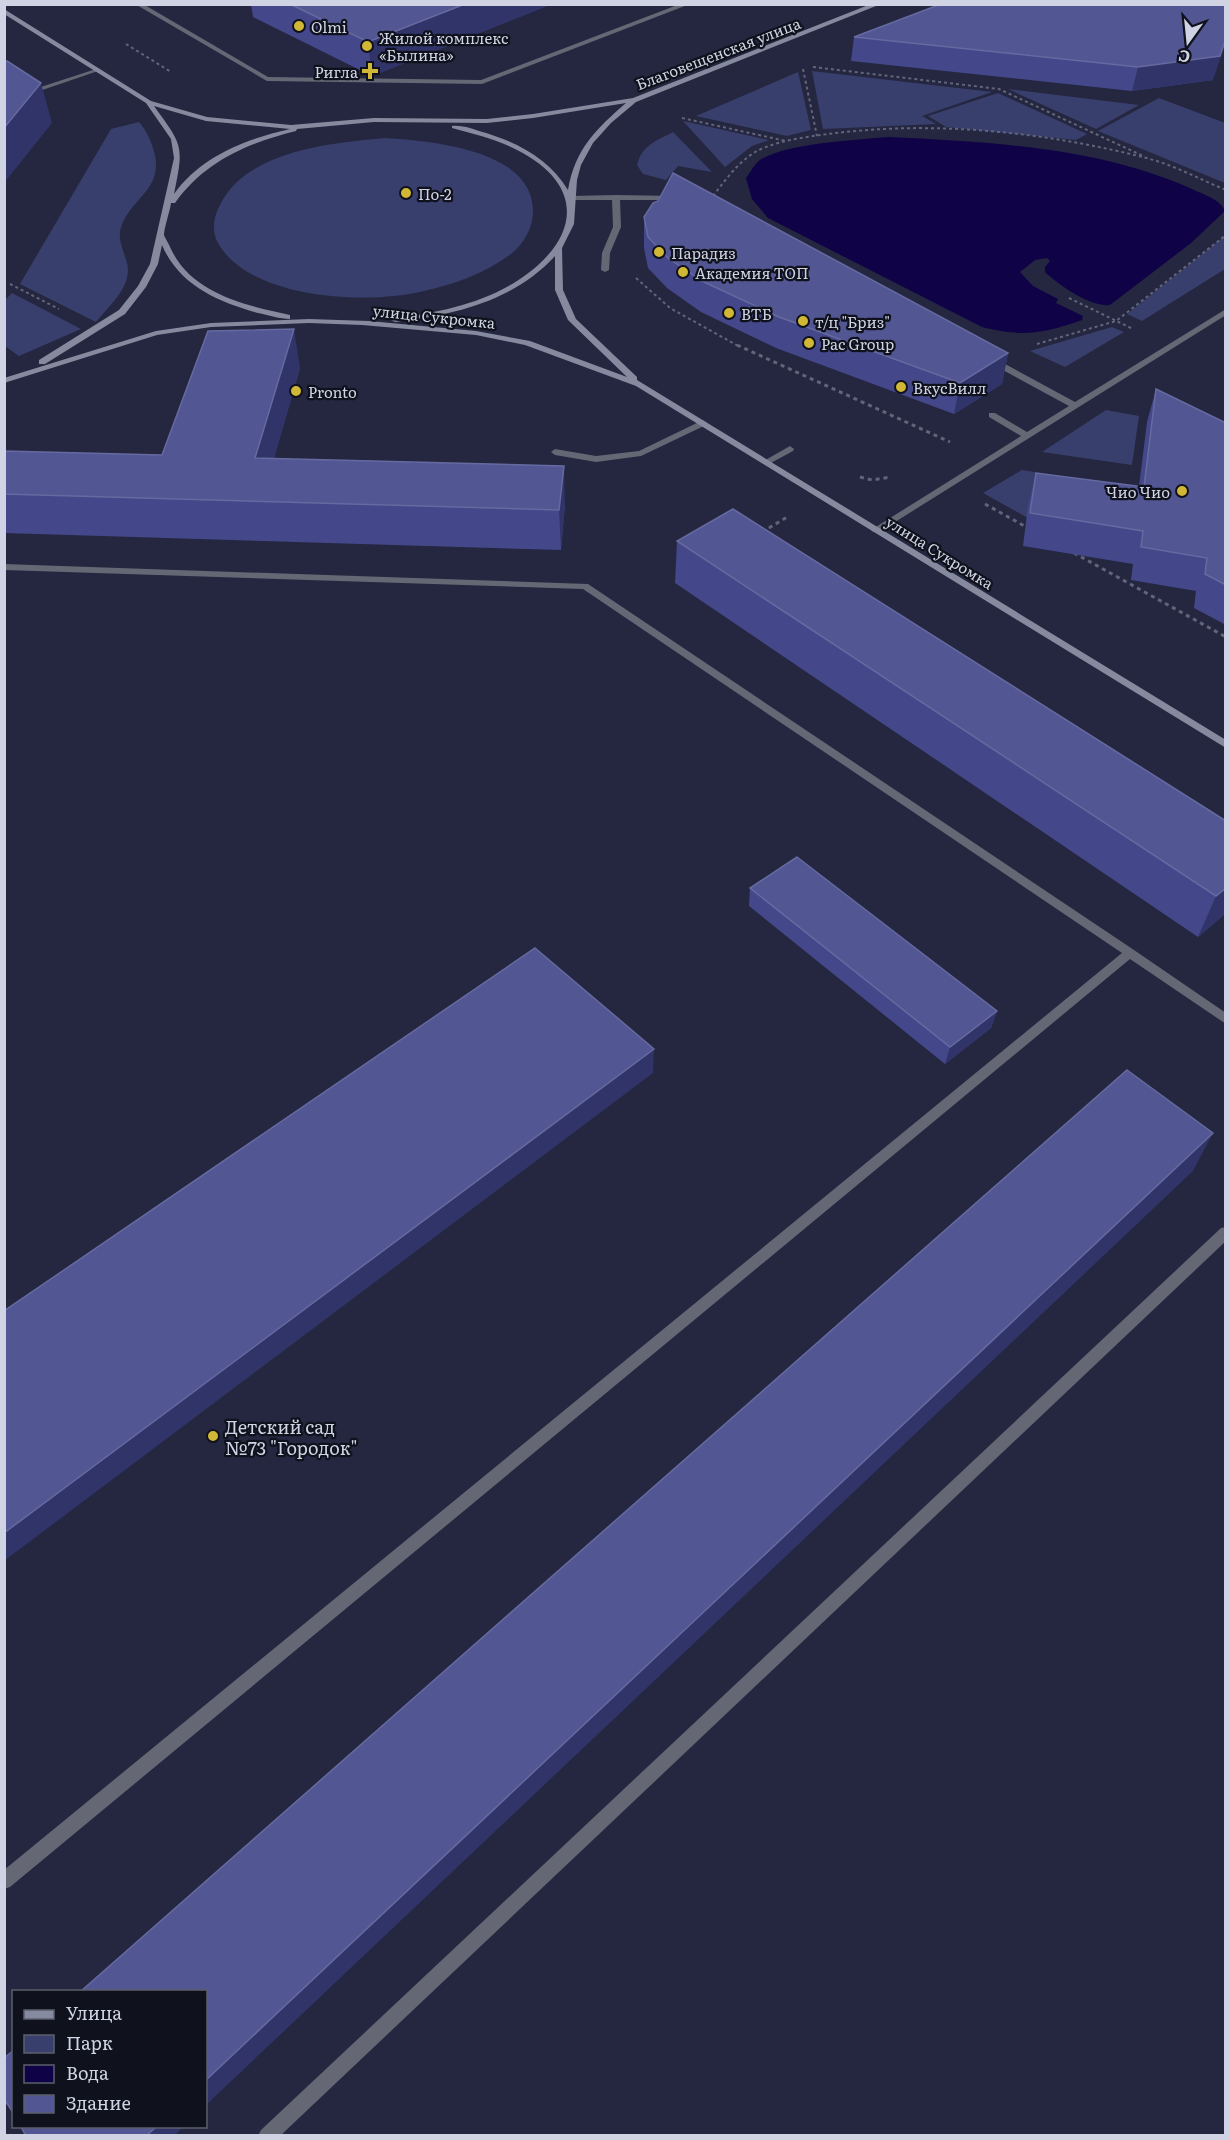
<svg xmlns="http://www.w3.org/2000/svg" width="1230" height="2140" font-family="Literata,serif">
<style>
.green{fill:#393f6c}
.water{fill:#0f0247}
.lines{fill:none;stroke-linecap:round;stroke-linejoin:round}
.path-far1{stroke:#62657a;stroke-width:2;stroke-dasharray:3 3;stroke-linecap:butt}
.path{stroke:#62657a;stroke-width:3;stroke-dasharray:4 4;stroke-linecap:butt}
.lane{fill:#656774;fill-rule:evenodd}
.secondary{fill:#868a9e;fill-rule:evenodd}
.wall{fill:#44488a}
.shaded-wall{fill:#313468}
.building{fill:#525693;stroke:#666aa0;stroke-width:1.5}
.poi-dot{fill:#d1b736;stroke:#0f111c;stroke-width:2}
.labels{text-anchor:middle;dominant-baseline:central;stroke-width:4.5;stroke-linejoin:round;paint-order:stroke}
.far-poi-label{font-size:15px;fill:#cfd3e3;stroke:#0f111c;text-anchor:start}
.far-street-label{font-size:15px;fill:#cfd3e3;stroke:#0f111c}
.poi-label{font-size:18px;fill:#cfd3e3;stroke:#0f111c;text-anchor:start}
</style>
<rect width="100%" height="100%" fill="#24273f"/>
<g class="green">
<path d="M812,71L992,92L922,116L936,124L823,129Z"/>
<path d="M798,72L811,130L787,136L696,116Z"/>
<path d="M1008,89L1139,105L1096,129Z"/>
<path d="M998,93L1087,134L1076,140L946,127L928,116Z"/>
<path d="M1159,98L1225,123V183L1098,131Z"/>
<path d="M683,121L769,140L752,146L725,167Z"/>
<path d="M139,122C147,131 152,143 155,155C162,190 131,198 121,227C117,240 124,251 127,263C133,286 109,306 96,322L20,284L111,129Z"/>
<path d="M673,132L712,172L678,166L666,180L643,174L637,165C642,145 656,141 673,132Z"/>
<path d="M385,138C430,141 534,149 533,212C533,227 524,244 511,254C486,273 455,284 424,291C368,305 250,300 218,243C211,231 214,216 220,205C247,150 332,143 385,138Z"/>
<path d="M1225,236V269L1142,321L1127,314Z"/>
<path d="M12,293L81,329L19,356L5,346V300Z"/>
<path d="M1112,327L1124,332L1065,367L1030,351Z"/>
<path d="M1106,410L1139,416L1132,465L1042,452Z"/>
<path d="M1022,470L1111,484L1100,558L983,493Z"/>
</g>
<path class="water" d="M888,137C990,142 1098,147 1192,189C1204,195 1220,199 1225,211L1191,243L1110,305C1090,307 1059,285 1045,272V267L1050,261L1047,258L1035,260L1020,272L1033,286L1058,299L1056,303L1083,316L1082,320C1043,334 1022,337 982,327L768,218L752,199L746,178C750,173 755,163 760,160C787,143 856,140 888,137Z"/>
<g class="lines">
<g class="path-far1">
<path d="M126,44L171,72"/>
<path d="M813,67L999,89L1143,156"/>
<path d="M803,69L817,136"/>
<path d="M682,118L786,141"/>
<path d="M713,196C727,178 740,159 761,149C782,140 806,137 828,134C933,120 1048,132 1150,159C1176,166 1201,180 1226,190"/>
<path d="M716,197L743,211"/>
<path d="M636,278L670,308L740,347"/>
<path d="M10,284L59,309"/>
<path d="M1069,298L1133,329"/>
<path d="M1037,344L1116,321L1226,235"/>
</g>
<g class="path">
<path d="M737,345L950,442"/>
<path d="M860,477L872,480L891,477"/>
<path d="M985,504L1028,528"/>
<path d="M762,532L789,516"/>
<path d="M1074,553L1226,637"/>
</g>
<g class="lane">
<path d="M135,4H143L268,77L481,80L680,4H690L482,84L267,81Z"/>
<path d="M96,69L101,70L4,103V99Z"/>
<path d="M616,195L677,196L681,198L677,200H620L621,227L610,253L609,270L605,272L601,270L602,253L613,227L612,200H570L566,198L570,196Z"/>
<path d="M1226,309V315L879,532H873L871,530L1021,436L989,417V413H995L1027,432L1069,406L990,363V359H996L1075,402Z"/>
<path d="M703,420L707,423L706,425L641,456L596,462L555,455L551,452L555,449L596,456L639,451Z"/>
<path d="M790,446L794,449L793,451L769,464L762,462Z"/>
<path d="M4,564L588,584L1134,950L1226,1013V1024L1130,959L10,1887L4,1889V1870L1122,953L583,589L4,570Z"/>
<path d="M1226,1227V1241L280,2136H258L261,2130L1221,1228Z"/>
</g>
<path class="secondary" d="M871,4H881L636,102L611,123L593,143L581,165L577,180L574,224L562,248L563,290L576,319L637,377V380L1226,740V748L636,386L525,345L476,335L362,325L309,323L211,327L157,335L4,383V378L156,331L211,323L309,319L369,321L476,331L530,341L627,377L568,320L555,290V256C514,301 454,315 395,322L391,320L395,318C437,313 481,304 517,281C579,241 588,186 517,150C496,139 474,134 452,128V126C461,125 470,128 479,131C515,141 548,157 568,190C575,149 596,129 626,103L533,118L487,123L374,122L297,129L296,131C248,143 205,161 175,203H171C170,211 164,228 164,235C165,238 169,244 170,247C191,294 245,305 290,315V319C280,319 268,315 258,313C218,302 179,285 162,245L158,264L146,287L125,314L45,364H39V360L119,310L138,286L150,264L174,158L171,139L146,103L4,14V9L151,101L207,117L291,125L374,118L487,119L533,114L633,98ZM154,106L206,121L290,129C246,139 201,156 174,194C184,145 183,146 154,106Z"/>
</g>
<g class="wall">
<path d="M251,4H552L372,76L253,17Z"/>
<path d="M941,4L1213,80L1132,91L851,61L854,37Z"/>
<path d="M644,217L1008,353L1002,384L954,414L776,348L701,312L667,288L648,268L644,248Z"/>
<path d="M300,368L274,458L565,505L561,550L4,533V451L162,455Z"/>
<path d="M1156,389L1226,423V625L1194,608L1196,591L1131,580L1133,564L1023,546L1028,506L1036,473L1139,486L1147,422Z"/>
<path d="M677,541L1226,821V913L1198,937L675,583Z"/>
<path d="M750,888L997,1011L991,1028L945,1064L749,906Z"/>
</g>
<g class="shaded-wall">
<path d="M465,4H552L372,76L368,42Z"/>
<path d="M1226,38V42L1213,80L1132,91L1138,67Z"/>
<path d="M41,83L52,123L4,183V128Z"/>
<path d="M294,329L300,368L263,497L255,458Z"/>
<path d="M1008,353L1002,384L954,414L960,383Z"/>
<path d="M564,466L565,505L561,550L559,510Z"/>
<path d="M1226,888V913L1198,937L1216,896Z"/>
<path d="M997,1011L991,1028L945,1064L950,1047Z"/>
<path d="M654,1049L653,1073L4,1561V1533Z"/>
<path d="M1213,1133L1193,1171L206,2105V2080Z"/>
<path d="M156,2127H183L174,2136H146Z"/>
</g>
<g class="building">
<path d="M290,4H465L368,42Z"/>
<path d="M941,4H1226V38L1220,56L1138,67L854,37Z"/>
<path d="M7,61L41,83L4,128V62Z"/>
<path d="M673,173L1008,353L960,383L779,317L702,281L668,258L648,237L644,217L653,203L658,201Z"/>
<path d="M294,329L255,458L564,466L559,510L4,494V451L162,455L208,331Z"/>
<path d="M1156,389L1226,423V585L1205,574L1207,558L1141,547L1143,531L1030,513L1036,473L1144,487Z"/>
<path d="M733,509L1226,821V888L1216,896L677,541Z"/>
<path d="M797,857L997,1011L950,1047L750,888Z"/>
<path d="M535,948L654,1049L4,1533V1311Z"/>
<path d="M1127,1070L1213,1133L206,2080V1992H80Z"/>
<path d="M14,2050V2114L4,2099V2058Z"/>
<path d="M21,2127H156L146,2136H26Z"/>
</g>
<g class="poi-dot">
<circle cx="299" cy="26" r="6"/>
<circle cx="367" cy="46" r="6"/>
<path d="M367 62h6v6h6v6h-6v6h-6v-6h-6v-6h6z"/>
<circle cx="406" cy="193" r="6"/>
<circle cx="659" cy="252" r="6"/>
<circle cx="683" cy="272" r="6"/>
<circle cx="729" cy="313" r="6"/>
<circle cx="803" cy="321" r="6"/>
<circle cx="809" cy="343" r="6"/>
<circle cx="901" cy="387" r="6"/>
<circle cx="296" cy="391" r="6"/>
<circle cx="1182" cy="491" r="6"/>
<circle cx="213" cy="1436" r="6"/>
</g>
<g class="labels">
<g class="far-poi-label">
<text x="311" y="26">Olmi</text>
<text x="379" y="37">Жилой комплекс<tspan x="379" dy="17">«Былина»</tspan></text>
<text x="358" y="71" text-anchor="end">Ригла</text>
<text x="418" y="193">По-2</text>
<text x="671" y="252">Парадиз</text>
<text x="695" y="272">Академия ТОП</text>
<text x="741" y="313">ВТБ</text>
<text x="815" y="321">т/ц "Бриз"</text>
<text x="821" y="343">Pac Group</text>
<text x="913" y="387">ВкусВилл</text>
<text x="308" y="391">Pronto</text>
<text x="1170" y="491" text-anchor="end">Чио Чио</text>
</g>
<g class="far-street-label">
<text transform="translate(718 53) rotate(-21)">Благовещенская улица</text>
<text transform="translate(434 316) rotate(6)">улица Сукромка</text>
<text transform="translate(940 552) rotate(32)">улица Сукромка</text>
</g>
<g class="poi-label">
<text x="225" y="1426">Детский сад<tspan x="225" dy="21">№73 "Городок"</tspan></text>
</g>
</g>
<rect width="1230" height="2140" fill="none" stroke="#cfd3e3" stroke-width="12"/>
<rect x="12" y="1990" width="195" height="138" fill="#0f111c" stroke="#5c5f6c" stroke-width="1.5"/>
<rect x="24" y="2010" width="30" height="9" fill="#868a9e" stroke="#5c5f6c" stroke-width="1.5"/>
<text x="66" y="2020" font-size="18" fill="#cfd3e3">Улица</text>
<rect x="24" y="2035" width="30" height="18" fill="#393f6c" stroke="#5c5f6c" stroke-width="1.5"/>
<text x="66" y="2050" font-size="18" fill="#cfd3e3">Парк</text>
<rect x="24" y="2065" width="30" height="18" fill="#0f0247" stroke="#5c5f6c" stroke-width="1.5"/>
<text x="66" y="2080" font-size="18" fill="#cfd3e3">Вода</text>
<rect x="24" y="2095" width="30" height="18" fill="#525693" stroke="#5c5f6c" stroke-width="1.5"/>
<text x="66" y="2110" font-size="18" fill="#cfd3e3">Здание</text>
<g transform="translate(1188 42) rotate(195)" stroke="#0f111c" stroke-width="4.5" paint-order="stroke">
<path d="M0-4.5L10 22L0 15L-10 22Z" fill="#cfd3e3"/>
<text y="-9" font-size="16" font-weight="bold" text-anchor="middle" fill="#cfd3e3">С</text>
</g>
</svg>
